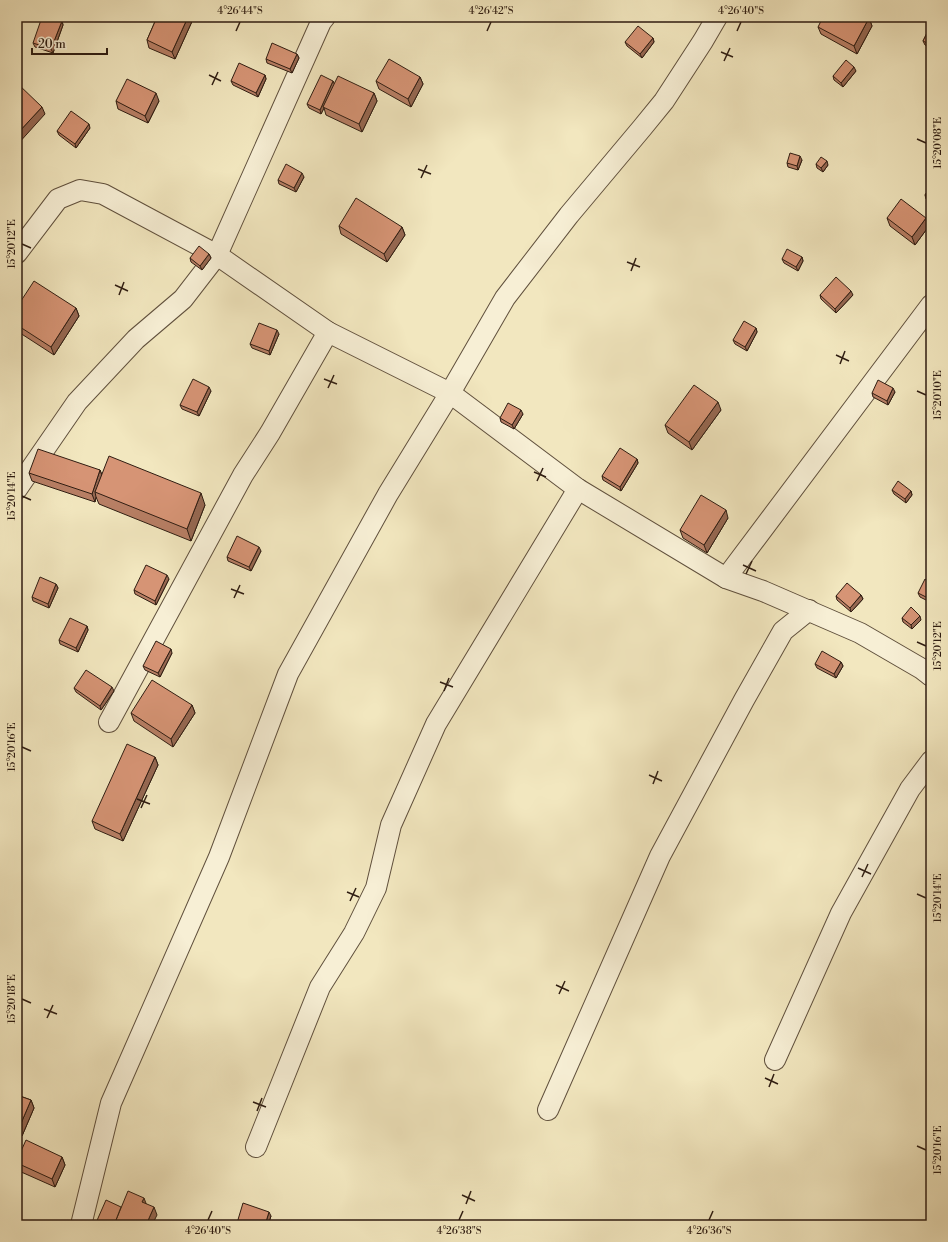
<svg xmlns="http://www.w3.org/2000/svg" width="948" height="1242" font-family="'Libre Bodoni',serif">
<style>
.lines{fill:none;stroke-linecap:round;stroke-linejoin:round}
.minor-casing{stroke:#60503d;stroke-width:22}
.minor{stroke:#f7efd5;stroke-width:20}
.wall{fill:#b87f65;stroke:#2f1d12}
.shaded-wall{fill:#966852;stroke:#2f1d12}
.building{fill:#d69475;stroke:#2f1d12}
.ticks{fill:none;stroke:#2f1d12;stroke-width:1.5}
.neatline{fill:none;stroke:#2f1d12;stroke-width:1.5}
.ticks-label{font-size:10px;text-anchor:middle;fill:#2f1d12}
</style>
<rect width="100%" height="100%" fill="#f2e7bf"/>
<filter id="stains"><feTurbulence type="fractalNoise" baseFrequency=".005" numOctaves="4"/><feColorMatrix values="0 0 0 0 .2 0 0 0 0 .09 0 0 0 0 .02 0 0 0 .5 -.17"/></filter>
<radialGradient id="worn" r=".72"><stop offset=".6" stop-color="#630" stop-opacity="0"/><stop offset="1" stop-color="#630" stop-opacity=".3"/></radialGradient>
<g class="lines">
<defs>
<g id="minor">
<path d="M17,253L58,199L80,190L103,194L217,255L328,332L450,393L578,489L726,578L763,591L860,633L922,669L931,676"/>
<path d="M17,489L77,402L136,339L183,299L217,255L321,22L325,17"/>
<path d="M726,578L931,305"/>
<path d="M109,722L243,475L270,433L328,332"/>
<path d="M775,1060L841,913L910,789L931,761"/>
<path d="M548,1110L660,856L744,700L783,631L809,610"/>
<path d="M256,1147L320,987L354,933L376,888L391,825L436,724L578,489"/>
<path d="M81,1225L111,1103L219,857L288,674L388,494L450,393L505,298L569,215L642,128L664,101L703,41L717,17"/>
</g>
</defs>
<use href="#minor" class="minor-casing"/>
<use href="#minor" class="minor"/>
</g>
<g class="wall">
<path d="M157,17H194L175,59L149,48L147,40Z"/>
<path d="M869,18L872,26L857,54L821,34L818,27Z"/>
<path d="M62,21L63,25L53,53L35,47L33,43Z"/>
<path d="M931,25V48L925,45L923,41Z"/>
<path d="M653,38L654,42L642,58L627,46L625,42Z"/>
<path d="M297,54L299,58L292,73L267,63L266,59Z"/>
<path d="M856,71L843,87L834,80L833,76Z"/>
<path d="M265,75L266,79L258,97L233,85L231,81Z"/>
<path d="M420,77L423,84L411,107L379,89L376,81Z"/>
<path d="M333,81L334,84L374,93L377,101L362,132L326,115L324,108L321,114L309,108L307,104Z"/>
<path d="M116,101H159L148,123L118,109Z"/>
<path d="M90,128L76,148L59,135L57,131Z"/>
<path d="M802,160L798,170L788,167L787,163Z"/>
<path d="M816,164L828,165L823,172L817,168Z"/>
<path d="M304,177L296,192L279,184L278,180Z"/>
<path d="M931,186V202L926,199L925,195Z"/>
<path d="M887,218H926L929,226L915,245L890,226Z"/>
<path d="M339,226L402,227L405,235L387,262L341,234Z"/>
<path d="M209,254L211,258L202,270L191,262L190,258Z"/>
<path d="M802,257L803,261L798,271L784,263L782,259Z"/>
<path d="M820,295H853L836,313L821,299Z"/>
<path d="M17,307L76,308L79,316L54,355L17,331Z"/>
<path d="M756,328L757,332L747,351L735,344L733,340Z"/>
<path d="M279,334L270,355L252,348L250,344Z"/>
<path d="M211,391L199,416L182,409L180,405Z"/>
<path d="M895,392L888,405L873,397L872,393Z"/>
<path d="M721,410L692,450L668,433L665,425Z"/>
<path d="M523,414L514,429L501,422L500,418Z"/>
<path d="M637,459L638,463L621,491L603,480L602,476Z"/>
<path d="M100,470L102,475L205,505L191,541L99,504L96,497L95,502L32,481L29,473Z"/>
<path d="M892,490L911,491L912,495L906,503L894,494Z"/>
<path d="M728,518L707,553L683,538L680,530Z"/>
<path d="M261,551L251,571L228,561L227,557Z"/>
<path d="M169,579L156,605L135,594L134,590Z"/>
<path d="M931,583V600L930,602L920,597L918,593Z"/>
<path d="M56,584L58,588L49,608L33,601L32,597Z"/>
<path d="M861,595L863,599L851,612L837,600L836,596Z"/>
<path d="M902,618L921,620L912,629L903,622Z"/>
<path d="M87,626L88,630L78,652L60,644L59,640Z"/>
<path d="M172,653L160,677L145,670L143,666Z"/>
<path d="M841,662L843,666L836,678L817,668L815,664Z"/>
<path d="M74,688L114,691L101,710L76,692Z"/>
<path d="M192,705L195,713L173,747L134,721L131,713Z"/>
<path d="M155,757L158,765L123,841L95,829L92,821Z"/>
<path d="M17,1095L31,1100L34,1108L22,1136L17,1134Z"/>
<path d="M62,1157L65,1165L55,1187L19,1171L17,1166V1160Z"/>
<path d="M271,1216L268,1225H238L237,1223Z"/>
</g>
<g class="shaded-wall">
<path d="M188,17H194L175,59L172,52Z"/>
<path d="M869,18L872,26L857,54L854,46Z"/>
<path d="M62,21L63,25L53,53L51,49Z"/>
<path d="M653,38L654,42L642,58L640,54Z"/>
<path d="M297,54L299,58L292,73L290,69Z"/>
<path d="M854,67L856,71L843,87L841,83Z"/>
<path d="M265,75L266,79L258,97L256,93Z"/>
<path d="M420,77L423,84L411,107L408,99Z"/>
<path d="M333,81L335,85L323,107L324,108L321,114L320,110Z"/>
<path d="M156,93L159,101L148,123L145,116Z"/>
<path d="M374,93L377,101L362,132L359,124Z"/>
<path d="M42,107L45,114L17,145V134Z"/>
<path d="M89,124L90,128L76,148L75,144Z"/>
<path d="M800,156L802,160L798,170L797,166Z"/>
<path d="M827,161L828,165L823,172L821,168Z"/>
<path d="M302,173L304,177L296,192L294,188Z"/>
<path d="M926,218L929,226L915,245L912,237Z"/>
<path d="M402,227L405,235L387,262L384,254Z"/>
<path d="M209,254L211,258L202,270L200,266Z"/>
<path d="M802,257L803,261L798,271L796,267Z"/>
<path d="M851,291L853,295L836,313L835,309Z"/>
<path d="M76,308L79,316L54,355L51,347Z"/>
<path d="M756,328L757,332L747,351L745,347Z"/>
<path d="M277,330L279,334L270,355L269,351Z"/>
<path d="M209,387L211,391L199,416L197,412Z"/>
<path d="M893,388L895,392L888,405L887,401Z"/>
<path d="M718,402L721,410L692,450L689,442Z"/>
<path d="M521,410L523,414L514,429L512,425Z"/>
<path d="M637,459L638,463L621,491L620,487Z"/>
<path d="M100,470L103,478L95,492L96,497L95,502L92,494Z"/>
<path d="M911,491L912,495L906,503L905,499Z"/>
<path d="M201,493L205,505L191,541L187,529Z"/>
<path d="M726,510L728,518L707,553L704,545Z"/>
<path d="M259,547L261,551L251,571L249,567Z"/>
<path d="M167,575L169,579L156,605L155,601Z"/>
<path d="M56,584L58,588L49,608L48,604Z"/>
<path d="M931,593V600L930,602L928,598Z"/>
<path d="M861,595L863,599L851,612L850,608Z"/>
<path d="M920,616L921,620L912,629L911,625Z"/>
<path d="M87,626L88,630L78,652L76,648Z"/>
<path d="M171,649L172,653L160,677L158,673Z"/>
<path d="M841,662L843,666L836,678L834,674Z"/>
<path d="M112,687L114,691L101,710L100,706Z"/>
<path d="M192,705L195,713L173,747L171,739Z"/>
<path d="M155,757L158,765L123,841L120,834Z"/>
<path d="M31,1100L34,1108L22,1136L19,1128Z"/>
<path d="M62,1157L65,1165L55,1187L52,1179Z"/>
<path d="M144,1198L147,1206L142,1202Z"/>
<path d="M154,1207L157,1215L152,1225H146Z"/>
<path d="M269,1212L271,1216L268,1225H265Z"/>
</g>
<g class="building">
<path d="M42,17H52L62,21L51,49L33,43Z"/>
<path d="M157,17H188L172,52L147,40Z"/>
<path d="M823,17H867L869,18L854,46L818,27Z"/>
<path d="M931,25V45L923,41Z"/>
<path d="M638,26L653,38L640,54L625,42Z"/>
<path d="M272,43L297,54L290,69L266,59Z"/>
<path d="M389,59L420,77L408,99L376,81Z"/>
<path d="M846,60L854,67L841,83L833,76Z"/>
<path d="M239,63L265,75L256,93L231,81Z"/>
<path d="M321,75L333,81L320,110L307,104Z"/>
<path d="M338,76L374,93L359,124L323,107Z"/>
<path d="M127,79L156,93L145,116L116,101Z"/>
<path d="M17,83L42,107L17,134Z"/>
<path d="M71,111L89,124L75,144L57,131Z"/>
<path d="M790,153L800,156L797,166L787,163Z"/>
<path d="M821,157L827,161L821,168L816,164Z"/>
<path d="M286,164L302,173L294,188L278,180Z"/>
<path d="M931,186V199L925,195Z"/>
<path d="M356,198L402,227L384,254L339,226Z"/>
<path d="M901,199L926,218L912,237L887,218Z"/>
<path d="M199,246L209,254L200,266L190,258Z"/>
<path d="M787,249L802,257L796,267L782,259Z"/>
<path d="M836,277L851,291L835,309L820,295Z"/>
<path d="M34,281L76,308L51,347L17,325V307Z"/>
<path d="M744,321L756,328L745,347L733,340Z"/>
<path d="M259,323L277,330L269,351L250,344Z"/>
<path d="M193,379L209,387L197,412L180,405Z"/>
<path d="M878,380L893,388L887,401L872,393Z"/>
<path d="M694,385L718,402L689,442L665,425Z"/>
<path d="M508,403L521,410L512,425L500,418Z"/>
<path d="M620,448L637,459L620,487L602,476Z"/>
<path d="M38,449L100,470L92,494L29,473Z"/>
<path d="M109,456L201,493L187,529L95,492Z"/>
<path d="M898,481L911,491L905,499L892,490Z"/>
<path d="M701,495L726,510L704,545L680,530Z"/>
<path d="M237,536L259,547L249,567L227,557Z"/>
<path d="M146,565L167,575L155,601L134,590Z"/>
<path d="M40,577L56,584L48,604L32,597Z"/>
<path d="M925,579L931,583V593L928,598L918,593Z"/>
<path d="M847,583L861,595L850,608L836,596Z"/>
<path d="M911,607L920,616L911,625L902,618Z"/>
<path d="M70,618L87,626L76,648L59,640Z"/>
<path d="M156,641L171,649L158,673L143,666Z"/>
<path d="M822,651L841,662L834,674L815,664Z"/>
<path d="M86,670L112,687L100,706L74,688Z"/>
<path d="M152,680L192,705L171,739L131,713Z"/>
<path d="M127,744L155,757L120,834L92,821Z"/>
<path d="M17,1095L31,1100L19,1128L17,1127Z"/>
<path d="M26,1140L62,1157L52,1179L17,1163V1160Z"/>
<path d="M128,1191L144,1198L142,1202L154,1207L146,1225H114Z"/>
<path d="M106,1200L121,1207L114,1225H95Z"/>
<path d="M243,1203L269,1212L265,1225H244L237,1223Z"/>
</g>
<path class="ticks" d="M236,31L240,22M487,31L491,22M737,31L741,22M721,52L733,57M724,61L730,48M209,75L221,81M212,85L218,72M917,139L926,143M418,169L431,174M421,178L427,165M22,244L31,248M627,262L640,267M631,271L636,258M115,285L128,291M119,295L124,282M836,355L849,361M840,364L845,351M324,379L337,384M328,388L334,375M917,391L926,395M534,472L546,477M537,481L543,468M22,496L31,500M743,565L756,571M746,574L752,561M231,589L244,594M234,598L240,585M917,642L926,646M440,682L453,687M444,691L449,678M22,747L31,751M649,775L662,781M653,784L658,771M137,799L150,804M141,808L147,795M858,868L871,874M862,877L868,864M347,892L359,897M917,894L926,898M350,901L356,888M556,985L569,991M559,994L565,981M22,999L31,1003M44,1009L57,1014M47,1018L53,1005M765,1078L778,1084M769,1087L774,1074M253,1102L266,1107M257,1111L262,1098M917,1146L926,1150M462,1195L475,1201M466,1204L471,1191M208,1220L212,1211M459,1220L463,1211M709,1220L713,1211"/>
<rect width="948" height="1242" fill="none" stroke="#f2e7bf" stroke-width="44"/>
<path d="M32 48v6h75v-6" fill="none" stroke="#2f1d12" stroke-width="2"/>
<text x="38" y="48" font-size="12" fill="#2f1d12" stroke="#f7efd5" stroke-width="3" paint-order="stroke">20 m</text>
<rect x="22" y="22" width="904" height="1198" class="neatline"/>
<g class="ticks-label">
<text x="240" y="14">4°26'44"S</text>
<text x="491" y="14">4°26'42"S</text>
<text x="741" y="14">4°26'40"S</text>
<text transform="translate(937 143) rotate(-90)" y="4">15°20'08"E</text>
<text transform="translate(11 244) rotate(-90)" y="4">15°20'12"E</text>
<text transform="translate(937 395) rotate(-90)" y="4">15°20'10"E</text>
<text transform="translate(11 496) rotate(-90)" y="4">15°20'14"E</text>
<text transform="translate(937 646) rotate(-90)" y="4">15°20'12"E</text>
<text transform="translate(11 747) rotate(-90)" y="4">15°20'16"E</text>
<text transform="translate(937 898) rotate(-90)" y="4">15°20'14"E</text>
<text transform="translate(11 999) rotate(-90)" y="4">15°20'18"E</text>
<text transform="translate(937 1150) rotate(-90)" y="4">15°20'16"E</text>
<text x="208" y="1234">4°26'40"S</text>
<text x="459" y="1234">4°26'38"S</text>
<text x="709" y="1234">4°26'36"S</text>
</g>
<rect width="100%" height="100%" filter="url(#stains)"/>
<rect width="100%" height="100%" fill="url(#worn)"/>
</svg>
